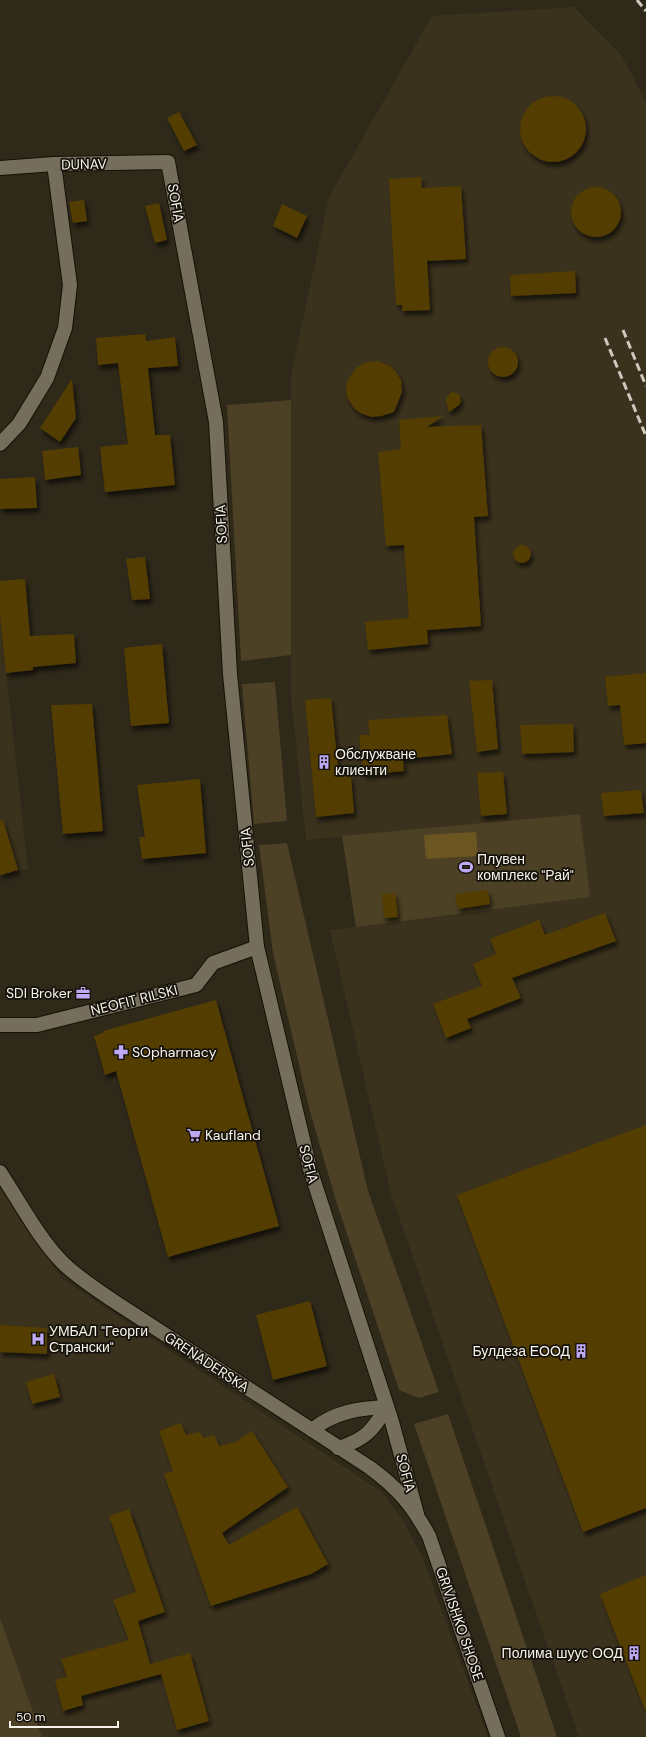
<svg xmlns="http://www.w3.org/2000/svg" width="646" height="1737" font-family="'DM Sans',sans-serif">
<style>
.built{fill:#3b321d}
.green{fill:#4d4125}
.water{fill:#6b5520}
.building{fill:#523d01;filter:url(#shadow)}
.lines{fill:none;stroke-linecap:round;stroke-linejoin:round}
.minor-casing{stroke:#171105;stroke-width:16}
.minor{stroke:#756e5d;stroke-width:14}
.rail{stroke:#cdc8be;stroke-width:3;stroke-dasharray:8 4;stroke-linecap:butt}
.labels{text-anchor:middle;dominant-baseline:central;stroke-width:3.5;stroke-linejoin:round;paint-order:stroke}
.street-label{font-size:14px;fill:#f8f4eb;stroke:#15120b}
.poi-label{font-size:14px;fill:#f8f4eb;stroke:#15120b;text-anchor:start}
</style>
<defs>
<filter id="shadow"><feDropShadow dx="2.5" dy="4.5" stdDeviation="2" flood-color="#0009"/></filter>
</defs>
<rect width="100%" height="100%" fill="#2f291a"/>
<g class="built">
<path d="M574,7L622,56L646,102V1737H579L391,1194L330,930L589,897L580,814L306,840L291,696V375L329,197L432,16Z"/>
<path d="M0,616L28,869L0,876Z"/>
<path d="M0,1186L61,1278L382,1492L403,1520L423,1559L488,1737H42L0,1618Z"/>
</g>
<g class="green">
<path d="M291,400V655L241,661L227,405Z"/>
<path d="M275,682L287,821L254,824L242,684Z"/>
<path d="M580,814L590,897L356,927L342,836Z"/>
<path d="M287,843L368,1191L439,1392L419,1398L399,1390L337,1204L309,1108L273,953L259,845Z"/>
<path d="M448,1414L557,1737H521L414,1424Z"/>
<path d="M0,1618L42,1737H0Z"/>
</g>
<path class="water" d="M476,832L478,856L426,859L424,835Z"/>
<g class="building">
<circle cx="553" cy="129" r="33"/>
<path d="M179,112L197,145L184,151L167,118Z"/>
<path d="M421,177L422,188L461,186L466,259L427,261L430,310L402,311V305H396L389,179Z"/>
<circle cx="596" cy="212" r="25"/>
<path d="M84,200L87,221L73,223L69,202Z"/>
<path d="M159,203L167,240L155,243L145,206Z"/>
<path d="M282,204L307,216L297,238L273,226Z"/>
<path d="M575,271L576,293L511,296L510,275Z"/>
<path d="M145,334L146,341L175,337L178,366L148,368L155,435H170L175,485L105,492L100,447L128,444L118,363L98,365L96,338Z"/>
<circle cx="503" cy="362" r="15"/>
<path d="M377,361L390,366L396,372L401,380L402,392L394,412L381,416L372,417L360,413L354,408L347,397L346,388L348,379L356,368L364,363Z"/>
<path d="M72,379L76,418L60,442L40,428Z"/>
<path d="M452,392L459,394L461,401L459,405L449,412L446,400L448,395Z"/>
<path d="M443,416L427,427L481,425L488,516L474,517L481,626L427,630L428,644L368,650L365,622L409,618L404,545L386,546L378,452L401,449L399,420Z"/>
<path d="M78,447L81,475L45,480L42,451Z"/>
<path d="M35,477L37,508L0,509V479Z"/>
<circle cx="522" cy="554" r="9"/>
<path d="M145,557L150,599L132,600L126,559Z"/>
<path d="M25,579L30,636L74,634L76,663L33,667V670L6,673L0,616V581Z"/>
<path d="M162,644L169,723L131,726L124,648Z"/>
<path d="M646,673V743L624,745L620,705L608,706L605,677Z"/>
<path d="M492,680L498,749L477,752L469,681Z"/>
<path d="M331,698L339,777L351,776L354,813L316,817L305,700Z"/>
<path d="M92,704L103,831L63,834L51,705Z"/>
<path d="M447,715L452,754L403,759L404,771L363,775L359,735H370L368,720Z"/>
<path d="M573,724L574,752L522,754L520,725Z"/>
<path d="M503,772L507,814L481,816L477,773Z"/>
<path d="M200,779L206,853L142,859L139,837H145L137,785Z"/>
<path d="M641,790L644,813L604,816L601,793Z"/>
<path d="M3,820L18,870L0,875V821Z"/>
<path d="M488,890L490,904L458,909L455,894Z"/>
<path d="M395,893L398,917L384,918L382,894Z"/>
<path d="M605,913L616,941L512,978L521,998L467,1019L471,1028L446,1038L433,1004L482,986L473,964L496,954L490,939L539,920L545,935Z"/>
<path d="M216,1000L279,1226L168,1257L116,1071L105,1075L94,1036L103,1033V1031Z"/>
<path d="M646,1125V1508L583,1532L457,1195Z"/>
<path d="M310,1301L327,1366L273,1380L256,1315Z"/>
<path d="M0,1325L47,1328V1354L0,1352Z"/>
<path d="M54,1374L60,1397L32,1404L26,1382Z"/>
<path d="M181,1423L186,1435L200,1432L203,1438L214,1435L219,1446L236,1442L252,1431L288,1487L222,1533L229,1545L297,1507L328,1564L311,1574L211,1606L164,1474L173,1471L159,1431Z"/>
<path d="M129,1509L165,1612L138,1621L150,1664L190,1653L209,1721L177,1730L161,1674L81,1696L83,1705L63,1711L55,1680L67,1677L61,1659L129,1640L113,1600L136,1592L109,1516Z"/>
<path d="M646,1575V1710H645L600,1594Z"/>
</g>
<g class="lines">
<defs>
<g id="minor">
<path d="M0,168L54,164L168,162L216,422L230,674L257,947L310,1169L392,1422L417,1514"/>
<path d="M0,444L19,424L47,378L65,328L70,285L54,164"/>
<path d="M0,1025H37L196,985L213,963L257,947"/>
<path d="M0,1172C19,1201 39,1239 63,1263C77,1277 95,1288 112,1300L369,1467C398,1488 412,1505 429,1536L498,1737"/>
<path d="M312,1430C334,1412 359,1408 387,1407"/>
<path d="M338,1448C365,1440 373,1430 387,1407"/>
</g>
</defs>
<use href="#minor" class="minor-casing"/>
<use href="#minor" class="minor"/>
<g class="rail">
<path d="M637,0L646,11"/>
<path d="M623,330L646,386"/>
<path d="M605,338L646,436"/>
</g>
</g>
<defs>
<symbol id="building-bare" viewBox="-9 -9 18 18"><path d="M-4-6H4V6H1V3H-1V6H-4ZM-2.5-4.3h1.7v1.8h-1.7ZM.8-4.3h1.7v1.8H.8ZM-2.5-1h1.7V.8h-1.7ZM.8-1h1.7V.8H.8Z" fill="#bfa9f4" stroke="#15120b" stroke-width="2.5" paint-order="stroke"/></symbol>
<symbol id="stadium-bare" viewBox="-9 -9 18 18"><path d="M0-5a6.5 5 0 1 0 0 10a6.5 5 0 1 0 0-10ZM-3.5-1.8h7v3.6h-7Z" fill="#bfa9f4" stroke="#15120b" stroke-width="2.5" paint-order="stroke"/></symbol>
<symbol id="office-bare" viewBox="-9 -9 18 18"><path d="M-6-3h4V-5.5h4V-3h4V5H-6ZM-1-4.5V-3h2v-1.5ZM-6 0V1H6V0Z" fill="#bfa9f4" stroke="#15120b" stroke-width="2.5" paint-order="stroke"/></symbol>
<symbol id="pharmacy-bare" viewBox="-9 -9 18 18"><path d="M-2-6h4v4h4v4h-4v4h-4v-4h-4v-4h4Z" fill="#bfa9f4" stroke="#15120b" stroke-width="2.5" paint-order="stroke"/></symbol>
<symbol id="supermarket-bare" viewBox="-9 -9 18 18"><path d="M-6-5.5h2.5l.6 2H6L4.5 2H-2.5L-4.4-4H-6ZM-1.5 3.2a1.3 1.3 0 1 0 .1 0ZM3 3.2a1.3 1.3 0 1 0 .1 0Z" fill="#bfa9f4" stroke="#15120b" stroke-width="2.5" paint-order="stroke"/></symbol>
<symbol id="hospital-bare" viewBox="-9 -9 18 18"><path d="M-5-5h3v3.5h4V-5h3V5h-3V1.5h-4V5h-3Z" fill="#bfa9f4" stroke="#15120b" stroke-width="2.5" paint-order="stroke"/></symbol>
</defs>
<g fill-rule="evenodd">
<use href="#building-bare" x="314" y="752" width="20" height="20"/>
<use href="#stadium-bare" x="456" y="857" width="20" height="20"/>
<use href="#office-bare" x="73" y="983" width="20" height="20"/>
<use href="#pharmacy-bare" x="111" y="1042" width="20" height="20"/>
<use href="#supermarket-bare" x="184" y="1125" width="20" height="20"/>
<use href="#hospital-bare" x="28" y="1329" width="20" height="20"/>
<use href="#building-bare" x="571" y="1341" width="20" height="20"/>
<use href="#building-bare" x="624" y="1643" width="20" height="20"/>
</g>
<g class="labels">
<g class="street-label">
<text transform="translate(84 164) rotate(-1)">DUNAV</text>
<text transform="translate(176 203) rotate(80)">SOFIA</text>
<text transform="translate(221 524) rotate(-93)">SOFIA</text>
<text transform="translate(247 847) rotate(-96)">SOFIA</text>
<text transform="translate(134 1000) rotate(-14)">NEOFIT RILSKI</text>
<text transform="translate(309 1164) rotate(75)">SOFIA</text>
<text transform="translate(207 1362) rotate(33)">GRENADERSKA</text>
<text transform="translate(406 1473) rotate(75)">SOFIA</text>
<text transform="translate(460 1624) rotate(71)">GRIVISHKO SHOSE</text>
</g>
<g class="poi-label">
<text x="335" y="754">Обслужване<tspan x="335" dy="16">клиенти</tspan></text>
<text x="477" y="859">Плувен<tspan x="477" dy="16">комплекс "Рай"</tspan></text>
<text x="72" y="993" text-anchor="end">SDI Broker</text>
<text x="132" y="1052">SOpharmacy</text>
<text x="205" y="1135">Kaufland</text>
<text x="49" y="1331">УМБАЛ "Георги<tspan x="49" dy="16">Странски"</tspan></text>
<text x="570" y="1351" text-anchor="end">Булдеза ЕООД</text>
<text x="623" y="1653" text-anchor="end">Полима шуус ООД</text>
</g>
</g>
<path d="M10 1721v6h108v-6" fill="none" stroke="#f8f4eb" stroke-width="2"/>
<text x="16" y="1721" font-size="12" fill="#f8f4eb" stroke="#15120b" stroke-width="3" paint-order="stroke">50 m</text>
</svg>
